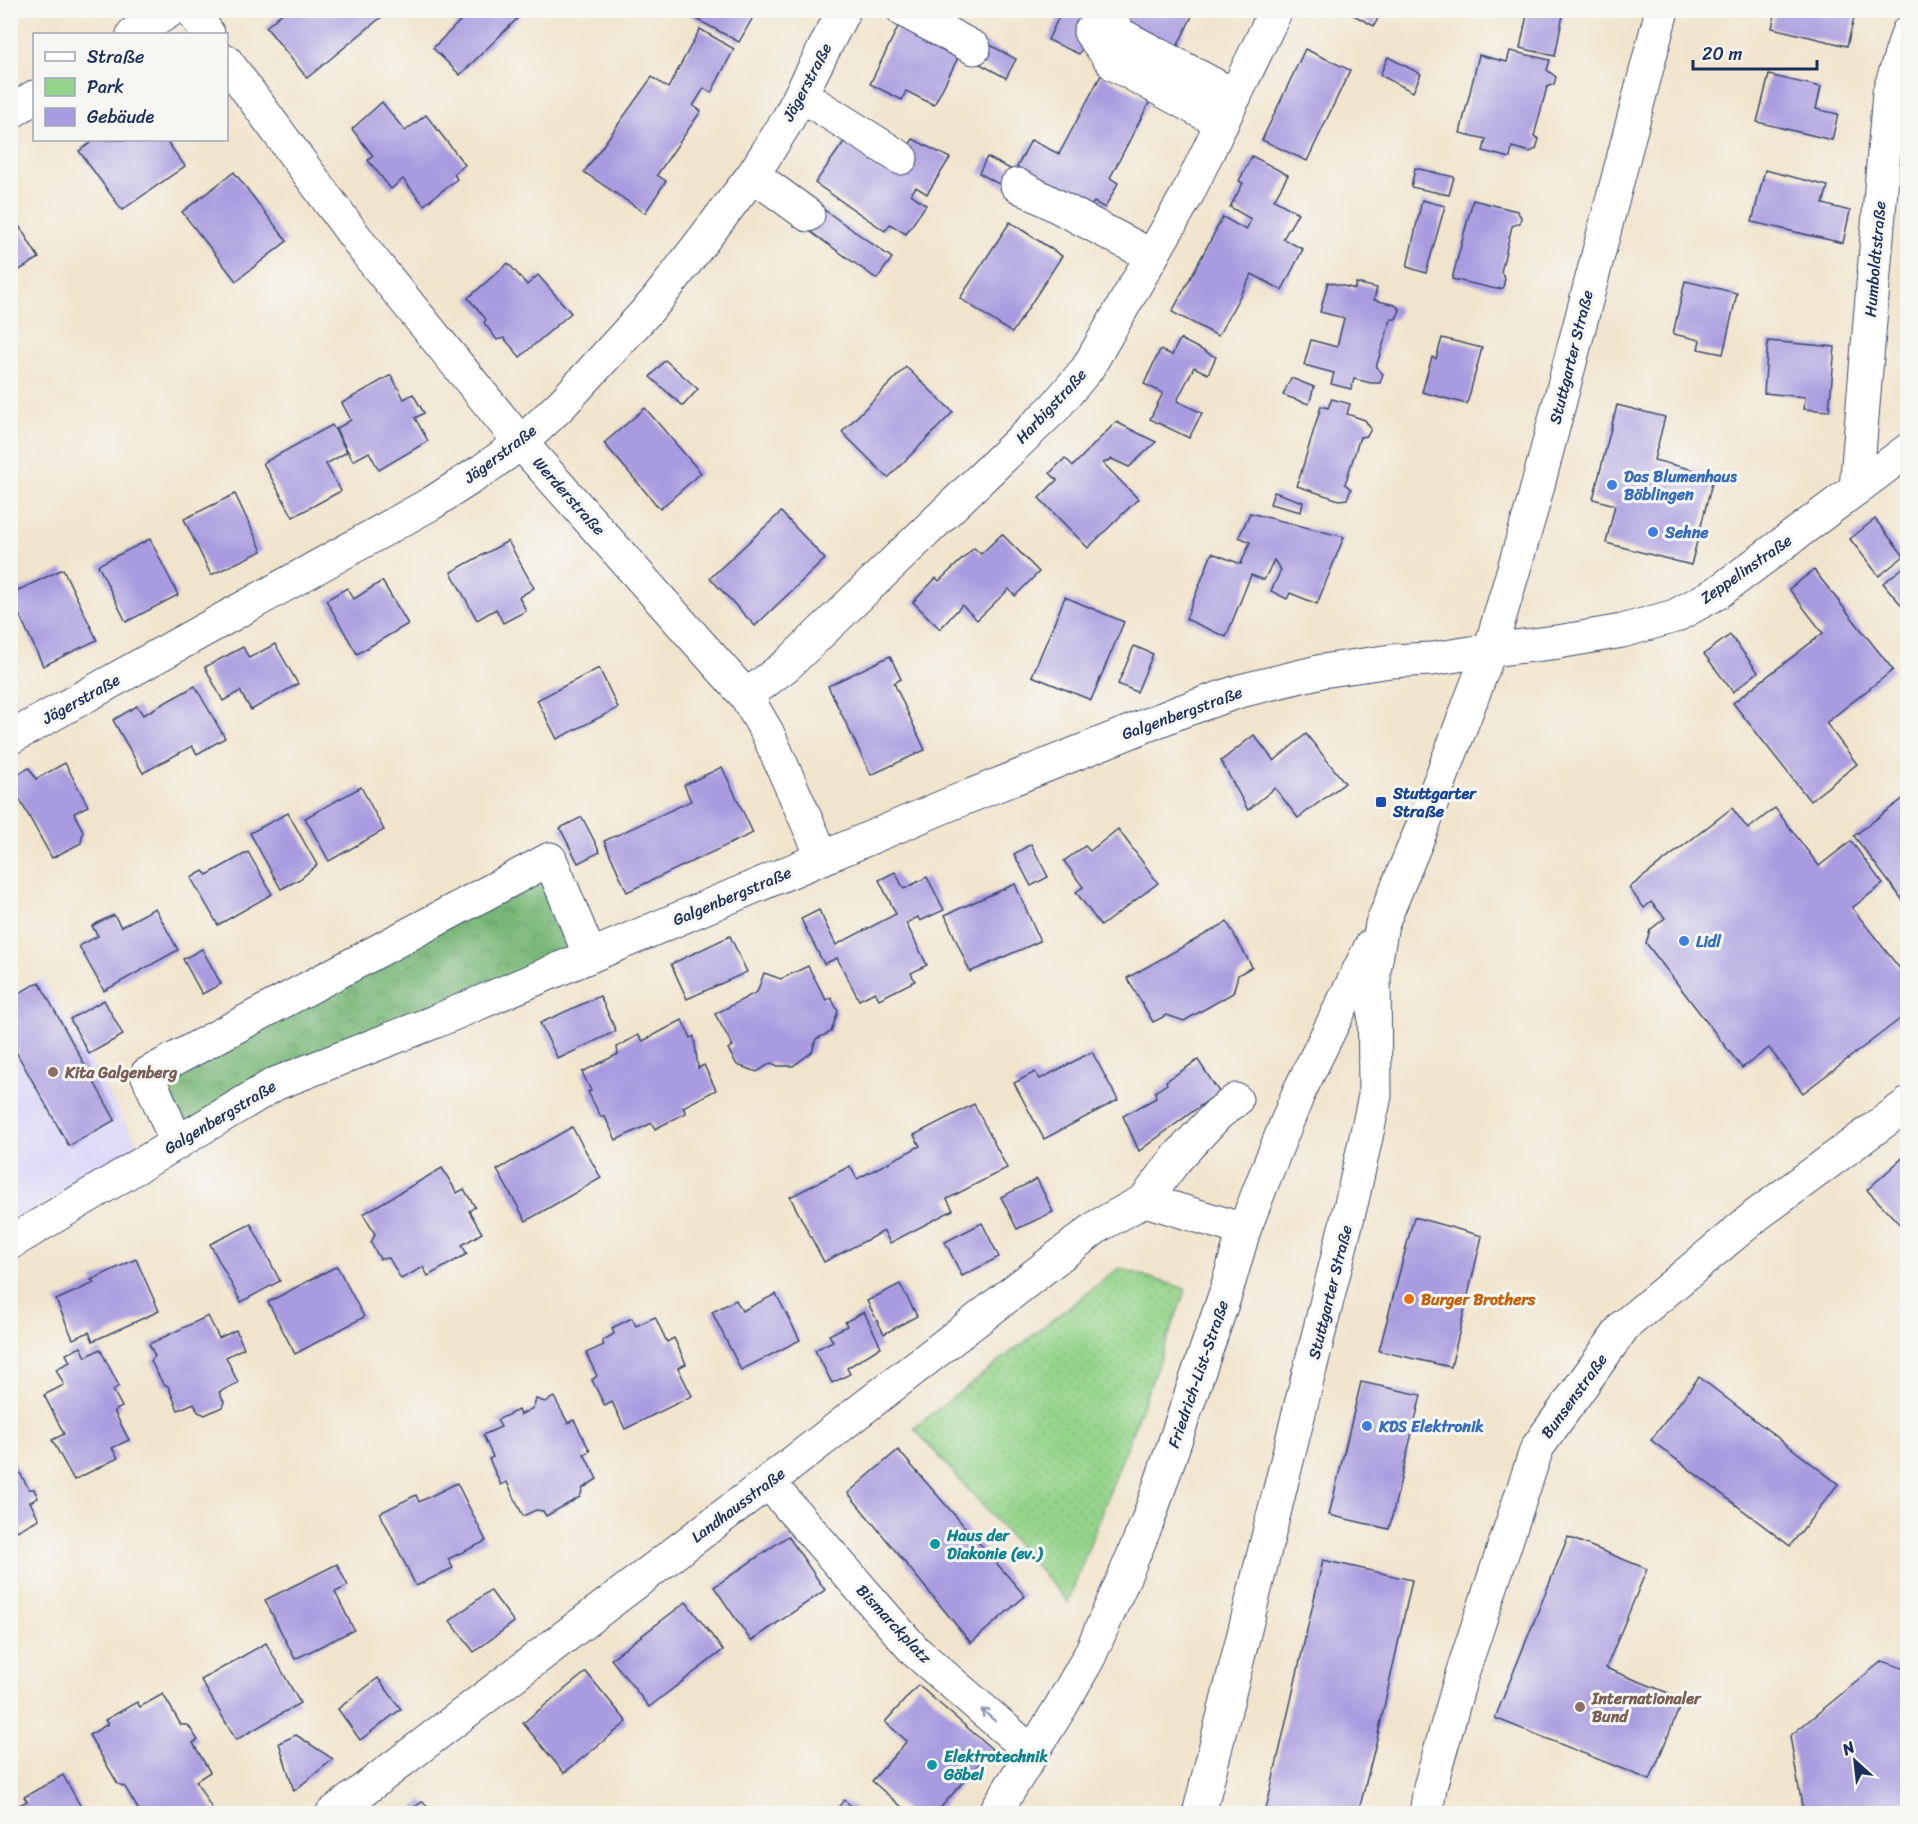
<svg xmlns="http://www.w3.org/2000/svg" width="1918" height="1824" font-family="Sriracha,sans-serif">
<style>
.built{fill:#dbd6f7}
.green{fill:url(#green-dots);stroke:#588274;stroke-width:1.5}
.forest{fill:url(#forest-crowns);stroke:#49726a;stroke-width:1.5}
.building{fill:#a99bdf}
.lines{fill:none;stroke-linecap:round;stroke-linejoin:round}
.minor-casing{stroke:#3b4a6e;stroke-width:35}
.major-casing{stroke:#3b4a6e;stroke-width:35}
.minor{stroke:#fff;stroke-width:33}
.major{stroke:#fff;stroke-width:33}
.oneway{stroke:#8d97ae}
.shop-dot{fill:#3f7fe0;stroke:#f6f6f2;stroke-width:2}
.transit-dot{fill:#1a4fb4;stroke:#f6f6f2;stroke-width:2}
.education-dot{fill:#8d6e63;stroke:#f6f6f2;stroke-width:2}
.food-dot{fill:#e8710a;stroke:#f6f6f2;stroke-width:2}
.culture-dot{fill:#0f9aa8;stroke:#f6f6f2;stroke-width:2}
.labels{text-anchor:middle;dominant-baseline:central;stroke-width:6;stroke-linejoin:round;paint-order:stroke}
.street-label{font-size:16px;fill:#1b2f5e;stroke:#f6f6f2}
.shop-label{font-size:16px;font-weight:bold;fill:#366cbe;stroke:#f6f6f2;text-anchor:start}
.transit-label{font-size:16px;font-weight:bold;fill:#164399;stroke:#f6f6f2;text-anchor:start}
.education-label{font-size:16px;font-weight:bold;fill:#785e54;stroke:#f6f6f2;text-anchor:start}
.food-label{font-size:16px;font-weight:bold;fill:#c56008;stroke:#f6f6f2;text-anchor:start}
.culture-label{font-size:16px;font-weight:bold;fill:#0d838f;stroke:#f6f6f2;text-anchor:start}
</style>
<defs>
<pattern id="green-dots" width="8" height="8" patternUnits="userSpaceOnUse" patternTransform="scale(1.5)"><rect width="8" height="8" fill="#94d48a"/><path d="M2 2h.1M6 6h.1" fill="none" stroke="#7fb67a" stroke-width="1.8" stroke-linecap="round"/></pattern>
<pattern id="forest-crowns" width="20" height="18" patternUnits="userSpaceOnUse" patternTransform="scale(1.5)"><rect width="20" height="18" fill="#77b676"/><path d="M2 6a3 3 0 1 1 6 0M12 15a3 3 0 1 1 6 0" fill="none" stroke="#619464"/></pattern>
</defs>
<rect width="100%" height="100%" fill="#f6f6f2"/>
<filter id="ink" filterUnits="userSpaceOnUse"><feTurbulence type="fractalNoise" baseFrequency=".0167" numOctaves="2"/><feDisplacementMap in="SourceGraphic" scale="12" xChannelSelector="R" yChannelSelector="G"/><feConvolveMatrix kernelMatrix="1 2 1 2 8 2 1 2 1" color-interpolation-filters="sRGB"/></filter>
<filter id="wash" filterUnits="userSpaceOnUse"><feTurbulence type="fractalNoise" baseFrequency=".008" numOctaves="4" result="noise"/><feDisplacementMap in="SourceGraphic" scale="24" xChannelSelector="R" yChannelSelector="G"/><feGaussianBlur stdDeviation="1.35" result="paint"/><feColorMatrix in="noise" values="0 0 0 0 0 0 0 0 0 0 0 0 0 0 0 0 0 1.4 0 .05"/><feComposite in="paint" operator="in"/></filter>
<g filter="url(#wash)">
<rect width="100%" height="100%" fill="#f1e4cc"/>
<path class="built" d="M42,978L140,1148L10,1224V995Z"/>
<path class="green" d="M1119,1268L1186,1289L1068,1602L914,1428Z"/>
<path class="forest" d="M550,859L590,956L177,1143L147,1074Z"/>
<g id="blocks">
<g class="building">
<path d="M286,10H390L307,78L266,27Z"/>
<path d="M471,10H526L460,75L433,48Z"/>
<path d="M689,10H757L739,42L687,14Z"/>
<path d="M1062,10H1100L1079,54L1048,40Z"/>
<path d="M1129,10H1195L1175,51L1122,24Z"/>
<path d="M1344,10H1382L1374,26Z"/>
<path d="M1528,10H1564L1555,56L1520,48Z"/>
<path d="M1776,10H1856L1847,46L1772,28Z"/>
<path d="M901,21L961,52L934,105L906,91L902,100L870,84Z"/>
<path d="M700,29L734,49L711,93L704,88L693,106L701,111L657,175L666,181L645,213L584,172L652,77L668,88Z"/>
<path d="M979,39L1016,59L1006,78L969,58Z"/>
<path d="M1305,49L1350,70L1307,161L1262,140Z"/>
<path d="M1510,51L1550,60L1547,70L1556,77L1554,84L1547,87L1534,136L1539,139L1536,149L1530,152L1512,147L1510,158L1483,151L1486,139L1460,133L1479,55L1507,62Z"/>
<path d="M1388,57L1421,74L1413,92L1380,75Z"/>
<path d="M1101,75L1150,101L1110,178L1118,183L1105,208L1094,202L1091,206L1017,167L1031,140L1059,154Z"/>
<path d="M1769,75L1821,87L1816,109L1838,114L1832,140L1757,122Z"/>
<path d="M382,102L405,131L426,115L465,165L454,174L457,179L424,205L403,179L391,189L368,160L373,156L352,129Z"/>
<path d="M846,139L901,158L913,139L950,158L927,194L916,187L911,194L926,205L906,234L890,224L885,231L815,183Z"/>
<path d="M95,140H166L185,166L122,210L79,151Z"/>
<path d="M1252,156L1288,175L1274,200L1298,213L1283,239L1303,249L1282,290L1252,274L1218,336L1172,312L1223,217L1246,230L1251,219L1230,207L1243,183L1239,181Z"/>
<path d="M987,157L1022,175L1013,192L979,173Z"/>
<path d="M1415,168L1454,177L1449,195L1411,187Z"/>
<path d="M1765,170L1828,186L1823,204L1850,211L1843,243L1752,222Z"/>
<path d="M234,172L287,241L236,281L182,212Z"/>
<path d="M1422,200L1445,206L1426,273L1407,267Z"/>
<path d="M1473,200L1517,211L1521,217L1520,223L1512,226L1501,272L1505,278L1503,288L1496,289L1452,279Z"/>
<path d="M816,204L892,258L877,279L801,225Z"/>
<path d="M10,211L39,258L10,276Z"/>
<path d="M1010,222L1062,256L1012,333L960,298Z"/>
<path d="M508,263L527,285L538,275L571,313L520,357L504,338L497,340L484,323L486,319L468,298Z"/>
<path d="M1685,281L1737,293L1723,354L1698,349L1700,340L1673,334Z"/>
<path d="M1328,282L1355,289L1356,283L1377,288L1374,300L1395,305L1400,310L1396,319H1391L1376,367L1383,374L1380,383H1371L1354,379L1351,389L1331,384L1334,373L1304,365L1311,340L1337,347L1344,318L1320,312Z"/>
<path d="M1442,338L1482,348L1467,404L1422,392L1432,357L1436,359Z"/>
<path d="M1180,339L1216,357L1208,374L1194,367L1177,401L1202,413L1189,438L1150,419L1163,393L1144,384L1160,350L1172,355Z"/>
<path d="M1768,341L1835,347L1829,411L1804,409L1805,397L1764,393Z"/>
<path d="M665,360L698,389L683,406L650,377Z"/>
<path d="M906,367L953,412L888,478L842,432Z"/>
<path d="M391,375L404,399L413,394L424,413L415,418L428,441L379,470L369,452L353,461L336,429L351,420L342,403Z"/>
<path d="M1291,378L1314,387L1309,404L1283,395Z"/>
<path d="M1332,399L1350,404L1347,414L1365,420L1371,429L1367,436L1360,437L1345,484L1351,489L1347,499L1339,500L1297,486L1321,406L1328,408Z"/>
<path d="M1617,405L1665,417L1654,460L1714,475L1691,565L1606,543L1615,505L1593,499Z"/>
<path d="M645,408L701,473L660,509L604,443Z"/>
<path d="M1116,422L1156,442L1129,467L1112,459L1103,463L1138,499L1088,548L1039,498L1057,480L1050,473L1065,458L1073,466Z"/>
<path d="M332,425L347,452L326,464L341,491L293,517L263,463Z"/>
<path d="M1274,492L1303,502L1301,512L1270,504Z"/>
<path d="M235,494L262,551L211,575L184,519Z"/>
<path d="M781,512L825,559L755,626L710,578Z"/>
<path d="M1250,513L1344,537L1317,604L1290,593L1287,599L1271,591L1281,570L1274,560L1264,580L1251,575L1226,637L1186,619L1212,553L1241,564L1250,542L1239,537Z"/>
<path d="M1875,519L1904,556L1879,576L1850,539Z"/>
<path d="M1002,534L1039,572L1015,596L1009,589L977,620L962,605L940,629L913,602L936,578L939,581L974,548L981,554Z"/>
<path d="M150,539L178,595L126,622L98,565Z"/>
<path d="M508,541L534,588L519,597L526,611L503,623L496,609L477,620L451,572Z"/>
<path d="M1908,564V613L1883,583Z"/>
<path d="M63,569L97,640L43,666L10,594Z"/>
<path d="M1814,570L1893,670L1826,723L1857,764L1810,801L1733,703L1823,633L1789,589Z"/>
<path d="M382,581L408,624L357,654L326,600L347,588L354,599Z"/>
<path d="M1065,597L1124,622L1091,700L1032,676Z"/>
<path d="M1730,635L1758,672L1733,692L1704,654Z"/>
<path d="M275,644L298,684L251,710L240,691L223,701L205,667L243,647L249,658Z"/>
<path d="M1134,646L1153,654L1137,692L1118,684Z"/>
<path d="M890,656L901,679L894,683L925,750L871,775L828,686Z"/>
<path d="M599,668L618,708L557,739L537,700Z"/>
<path d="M195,686L225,738L197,754L192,746L143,773L113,720L137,706L143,715Z"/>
<path d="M1306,734L1345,783L1298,818L1275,788L1248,810L1221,761L1254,735L1274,761Z"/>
<path d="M65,763L88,806L74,813L83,831L81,843L52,858L10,782V778L29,768L36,779Z"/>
<path d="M722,767L753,833L627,892L604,841L691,801L684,785Z"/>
<path d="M361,787L384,830L329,861L305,818Z"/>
<path d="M1908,795V899L1904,902L1854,836Z"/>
<path d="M1732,808L1748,829L1775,808L1819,866L1851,841L1883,884L1852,908L1908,979V1013L1803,1093L1769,1048L1742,1068L1646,943L1650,930L1665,918L1651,902L1644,908L1629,888Z"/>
<path d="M288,813L317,865L300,879L281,889L250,833Z"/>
<path d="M582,817L600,852L578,863L560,828Z"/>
<path d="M1118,829L1158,883L1101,926L1076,892L1083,887L1064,861L1085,846L1090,851Z"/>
<path d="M1031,844L1048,877L1031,886L1014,854Z"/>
<path d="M248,852L272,894L218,925L191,878L203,871L207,875Z"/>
<path d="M895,872L904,889L927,877L944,910L920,921L918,917L906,923L927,965L911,973L915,981L879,999L875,992L859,1000L837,958L824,964L801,919L819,910L836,945L896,914L879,880Z"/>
<path d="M1015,884L1040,941L970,972L945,915Z"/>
<path d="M155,908L178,950L104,991L79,946L98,936L92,926L101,921L114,915L121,927Z"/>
<path d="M1227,922L1252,967L1238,975L1233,993L1184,1021L1167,1015L1153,1022L1127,978Z"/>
<path d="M730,936L747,972L687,999L671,964Z"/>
<path d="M202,949L221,984L202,994L183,959Z"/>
<path d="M808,966L826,1000L831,998L838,1011L831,1032L816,1039L812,1052L793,1066H778L771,1063L757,1072L737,1065L728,1049L733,1046L715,1014L757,992L764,973L781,979Z"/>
<path d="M39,982L115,1120L69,1146L10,1041V998Z"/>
<path d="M600,996L616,1031L558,1059L540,1023Z"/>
<path d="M104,1000L123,1035L89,1054L70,1019Z"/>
<path d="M682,1020L691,1038L694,1036L698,1068L704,1065L716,1090L683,1107L686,1113L655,1129L652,1123L616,1140L605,1117H601L588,1092L591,1091L582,1072L618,1054L617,1047L638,1035L643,1041Z"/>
<path d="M1092,1052L1118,1100L1044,1139L1014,1083L1035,1072L1040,1079Z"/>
<path d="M1198,1060L1219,1092L1139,1151L1123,1116L1156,1098L1155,1092L1167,1084L1166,1081Z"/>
<path d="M974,1104L1007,1168L947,1199L953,1210L890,1243L884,1231L824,1262L790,1197L850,1166L857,1179L920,1146L914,1135Z"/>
<path d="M572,1127L601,1178L526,1221L497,1170Z"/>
<path d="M1908,1153V1233L1867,1190Z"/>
<path d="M442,1168L457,1193L464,1189L475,1207L469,1211L482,1233L462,1245L467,1254L428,1276L423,1267L401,1279L389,1258L380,1259L371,1243L375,1234L363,1214Z"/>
<path d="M1037,1179L1053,1212L1017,1229L1001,1197Z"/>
<path d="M1414,1217L1482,1236L1451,1367L1379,1351Z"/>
<path d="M982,1223L999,1257L962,1276L945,1242Z"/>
<path d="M251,1224L280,1281L241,1302L210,1244Z"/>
<path d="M136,1259L159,1311L93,1341L89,1332L73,1339L56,1300L94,1283L91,1280Z"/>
<path d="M337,1266L364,1317L295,1354L268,1302Z"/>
<path d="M900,1284L917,1316L884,1334L867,1301Z"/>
<path d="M776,1294L800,1340L741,1370L712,1312L736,1300L742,1311Z"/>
<path d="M864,1312L881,1347L847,1368L850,1374L832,1383L815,1350L833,1341L829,1335L847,1326L845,1322Z"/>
<path d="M208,1316L219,1338L236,1330L244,1348L226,1357L238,1383L219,1392L224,1402L222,1407L205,1415L198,1412L194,1403L178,1410L168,1386L163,1384L151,1361L155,1356L149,1344Z"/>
<path d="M655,1317L667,1342L674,1338L686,1364L678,1368L692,1396L625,1429L612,1402L605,1406L592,1380L597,1376L586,1353L604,1345L602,1341L614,1334L612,1328L632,1318L636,1326Z"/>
<path d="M81,1347L86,1357L100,1349L119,1386L113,1390L122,1407L114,1411L129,1440L112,1448L118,1458L74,1480L52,1440L64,1434L44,1395L64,1385L56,1369L70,1362L66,1354Z"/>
<path d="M1699,1377L1838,1484L1790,1546L1651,1440Z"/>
<path d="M1361,1382L1421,1395L1389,1529L1329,1515Z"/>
<path d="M554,1397L568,1423L574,1420L590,1451L584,1454L597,1479L583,1488L580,1497L546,1516L543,1511L536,1510L523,1516L507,1482L501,1485L489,1459L493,1457L483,1435L501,1427L497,1420L518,1410L520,1415L533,1408L536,1399L545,1402Z"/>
<path d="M898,1450L1025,1596L971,1643L848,1493Z"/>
<path d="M10,1455L29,1489H34L38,1498L30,1502L39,1519L17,1531L12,1521L10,1522Z"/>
<path d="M457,1483L486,1541L448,1559L453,1568L416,1586L380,1513L416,1495L419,1502Z"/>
<path d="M788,1536L825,1590L751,1641L714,1587Z"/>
<path d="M1568,1537L1647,1569L1606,1668L1683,1699L1650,1780L1495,1718Z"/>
<path d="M1323,1560L1412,1580L1377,1739L1358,1814H1265Z"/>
<path d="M337,1564L348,1586L335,1592L354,1630L295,1659L265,1600Z"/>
<path d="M490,1590L514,1622L474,1652L450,1621Z"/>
<path d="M686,1602L723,1650L649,1707L611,1659Z"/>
<path d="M266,1643L300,1703L236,1740L201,1680Z"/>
<path d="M1882,1661L1908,1670V1814L1803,1812L1790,1736Z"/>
<path d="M586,1672L627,1722L564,1773L523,1723Z"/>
<path d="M378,1678L401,1709L360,1740L338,1709Z"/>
<path d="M918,1685L992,1749L935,1814H910L872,1781L907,1741L885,1722Z"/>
<path d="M163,1694L181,1725H188L198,1740L193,1743L210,1772L196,1781L215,1814H141L125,1787L118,1784L89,1735L108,1724L105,1720L137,1702L140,1707Z"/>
<path d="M296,1735L333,1759L294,1791L279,1743Z"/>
<path d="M63,1775L85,1814H10V1810L27,1801L24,1797Z"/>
<path d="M844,1800L861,1814H833Z"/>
<path d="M423,1801L432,1814H405Z"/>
</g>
</g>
</g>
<g filter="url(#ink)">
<use href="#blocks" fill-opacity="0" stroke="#3b4a6e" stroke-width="1.5"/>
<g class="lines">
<defs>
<g id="minor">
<path d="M192,10L208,34"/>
<path d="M903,10L974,48"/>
<path d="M1100,12L1121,35L1235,96"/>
<path d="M1090,32L1114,64L1222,123"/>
<path d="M133,34L171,10"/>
<path d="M226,61L370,257L521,443L746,696L767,732L823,858"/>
<path d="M801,95L901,158"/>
<path d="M10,113L34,97"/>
<path d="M753,175L808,215"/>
<path d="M1017,185L1152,256"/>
<path d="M1856,489L1889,93L1908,32"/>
<path d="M746,696L787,665L1054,408L1087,369L1187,195L1276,10"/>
<path d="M10,738L432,503L483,470L521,443L562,404L656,301L753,175L787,121L844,10"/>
<path d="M177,1143L147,1074L550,859L590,956"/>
<path d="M1145,1200L1244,1230"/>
<path d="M10,1243L275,1084L434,1022L950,804L1182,711L1240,691L1322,671L1391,661L1432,659L1490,650L1558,642L1622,631L1675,616L1717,593L1908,450"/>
<path d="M768,1482L915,1651L1033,1753"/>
<path d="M332,1814L768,1482L1098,1226L1145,1200L1176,1159L1218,1114L1236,1100"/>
<path d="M1426,1814L1430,1787L1462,1674L1537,1448L1624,1326L1758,1214L1908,1104"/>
</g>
<g id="major">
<path d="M994,1814L1060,1708L1089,1657L1125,1575L1147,1523L1226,1292L1244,1230L1263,1181L1299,1092L1371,946"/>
<path d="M1199,1814L1353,1196L1375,1096L1374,971L1382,924L1422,828L1490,650L1533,504L1662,10"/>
</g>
</defs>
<use href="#minor" class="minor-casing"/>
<use href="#major" class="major-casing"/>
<use href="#minor" class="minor"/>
<use href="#major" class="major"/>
</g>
<defs><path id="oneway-shaft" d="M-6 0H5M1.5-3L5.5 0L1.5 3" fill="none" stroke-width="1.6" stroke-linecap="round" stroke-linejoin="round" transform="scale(1.5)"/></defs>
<use class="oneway" href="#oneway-shaft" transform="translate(988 1715) rotate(-139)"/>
</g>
<g class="shop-dot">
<circle cx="1612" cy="485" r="6"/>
<circle cx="1653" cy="532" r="6"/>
<circle cx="1684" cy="941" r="6"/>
<circle cx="1367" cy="1426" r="6"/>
</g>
<rect class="transit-dot" x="1375" y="796" width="12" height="12" rx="3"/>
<g class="education-dot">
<circle cx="53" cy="1072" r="6"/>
<circle cx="1580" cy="1707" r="6"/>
</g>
<circle class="food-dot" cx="1409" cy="1299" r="6"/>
<g class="culture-dot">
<circle cx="935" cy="1544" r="6"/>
<circle cx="932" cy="1765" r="6"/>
</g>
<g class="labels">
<g class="street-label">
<text transform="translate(807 82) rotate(-62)">Jägerstraße</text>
<text transform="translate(1875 259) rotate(-85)">Humboldtstraße</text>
<text transform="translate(1571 357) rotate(-76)">Stuttgarter Straße</text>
<text transform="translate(1051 406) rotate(-47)">Harbigstraße</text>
<text transform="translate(500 454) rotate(-37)">Jägerstraße</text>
<text transform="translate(569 496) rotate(48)">Werderstraße</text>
<text transform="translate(1746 569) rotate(-35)">Zeppelinstraße</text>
<text transform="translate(81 699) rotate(-29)">Jägerstraße</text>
<text transform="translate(1182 713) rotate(-20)">Galgenbergstraße</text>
<text transform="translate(732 896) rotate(-23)">Galgenbergstraße</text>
<text transform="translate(220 1117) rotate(-31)">Galgenbergstraße</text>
<text transform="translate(1330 1292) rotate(-76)">Stuttgarter Straße</text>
<text transform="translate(1198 1374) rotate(-71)">Friedrich-List-Straße</text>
<text transform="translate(1574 1396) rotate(-54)">Bunsenstraße</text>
<text transform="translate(738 1505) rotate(-37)">Landhausstraße</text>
<text transform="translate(894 1624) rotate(47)">Bismarckplatz</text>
</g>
<g class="shop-label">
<text x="1624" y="476">Das Blumenhaus<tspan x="1624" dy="18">Böblingen</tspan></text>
<text x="1665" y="532">Sehne</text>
<text x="1696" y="941">Lidl</text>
<text x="1379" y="1426">KDS Elektronik</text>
</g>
<g class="transit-label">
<text x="1393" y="793">Stuttgarter<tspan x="1393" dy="18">Straße</tspan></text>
</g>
<g class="education-label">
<text x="65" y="1072">Kita Galgenberg</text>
<text x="1592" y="1698">Internationaler<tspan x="1592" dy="18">Bund</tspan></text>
</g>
<g class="food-label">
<text x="1421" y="1299">Burger Brothers</text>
</g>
<g class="culture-label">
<text x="947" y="1535">Haus der<tspan x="947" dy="18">Diakonie (ev.)</tspan></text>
<text x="944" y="1756">Elektrotechnik<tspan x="944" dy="18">Göbel</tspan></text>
</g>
</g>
<rect width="1918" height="1824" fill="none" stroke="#f6f6f2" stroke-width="36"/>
<rect x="33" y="33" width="195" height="108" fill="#f6f6f2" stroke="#9ea6b7" stroke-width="1.5"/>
<rect x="45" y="52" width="30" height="9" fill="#ffffff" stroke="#9ea6b7" stroke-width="1.5"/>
<text x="87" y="63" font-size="18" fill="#1b2f5e">Straße</text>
<rect x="45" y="78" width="30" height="18" fill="#94d48a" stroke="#9ea6b7" stroke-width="1.5"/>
<text x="87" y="93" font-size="18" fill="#1b2f5e">Park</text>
<rect x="45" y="108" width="30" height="18" fill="#a99bdf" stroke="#9ea6b7" stroke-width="1.5"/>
<text x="87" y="123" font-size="18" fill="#1b2f5e">Gebäude</text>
<g transform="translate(1855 1761) rotate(333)" stroke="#f6f6f2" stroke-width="4.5" paint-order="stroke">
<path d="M0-4.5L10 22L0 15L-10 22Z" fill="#1b2f5e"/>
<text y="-9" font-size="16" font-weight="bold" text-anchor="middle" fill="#1b2f5e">N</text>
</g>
<path d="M1693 60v9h124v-9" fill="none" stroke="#1b2f5e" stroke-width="3"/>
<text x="1702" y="60" font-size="18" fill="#1b2f5e" stroke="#f6f6f2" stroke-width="4.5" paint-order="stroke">20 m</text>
</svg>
